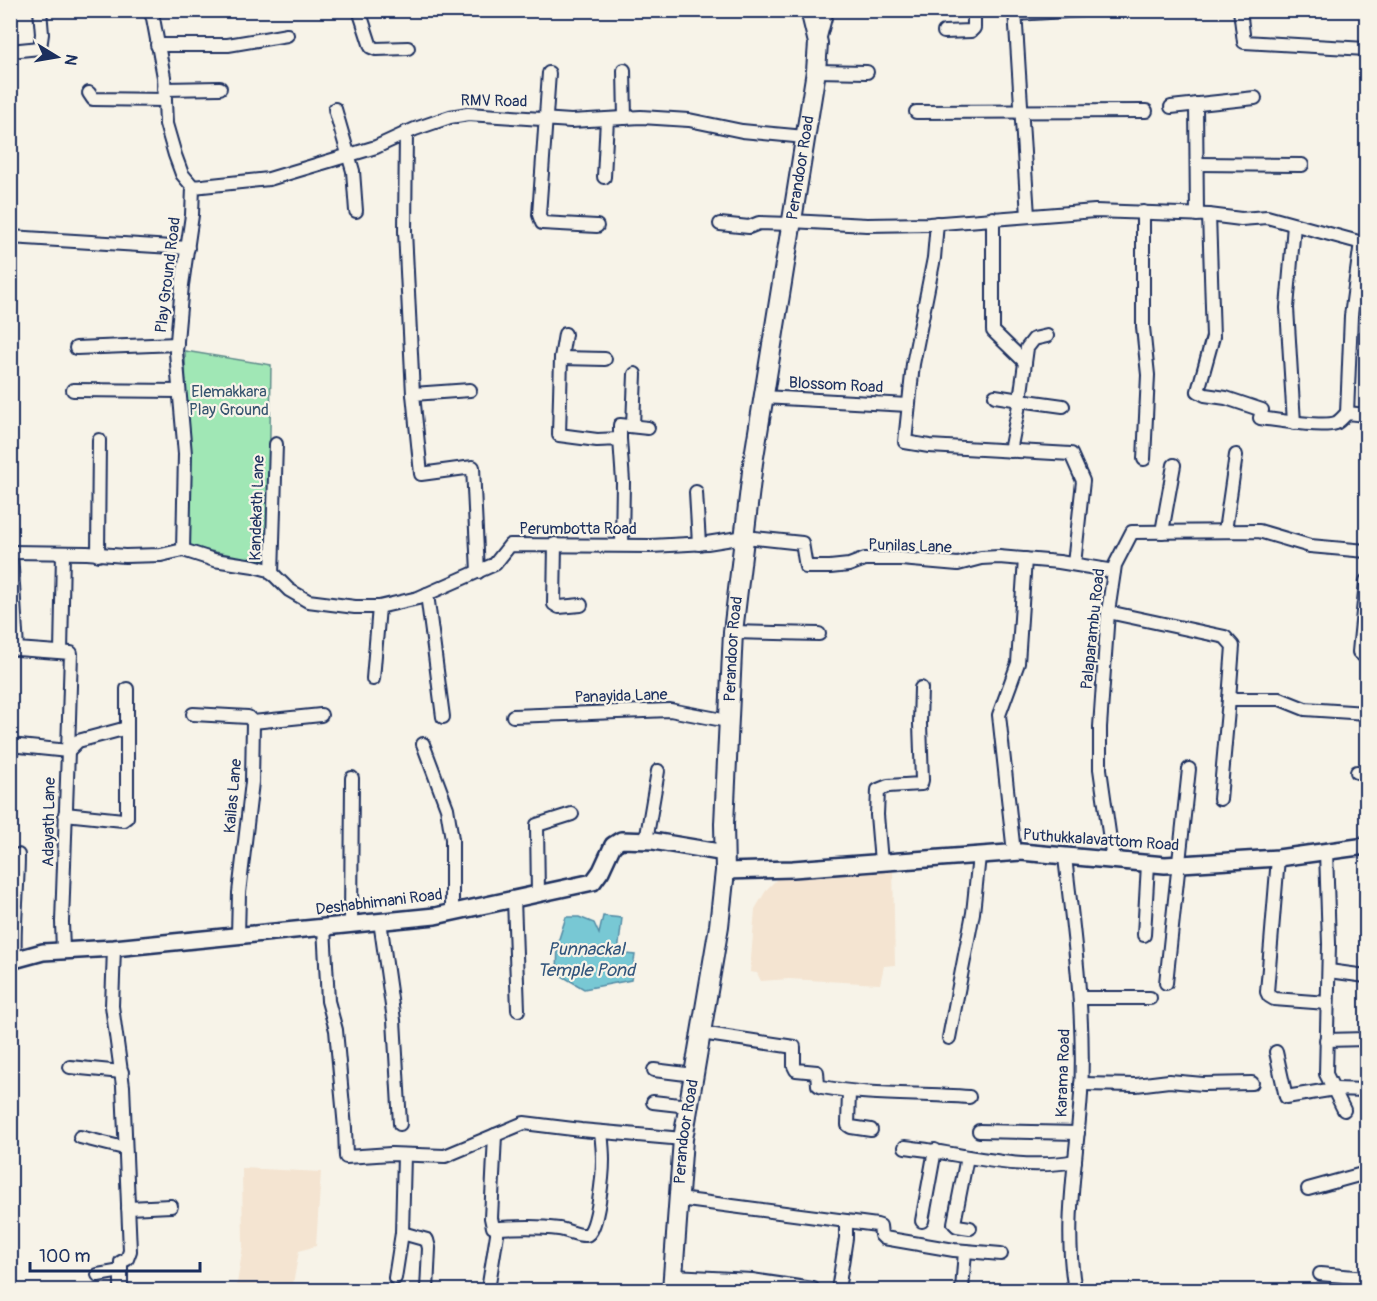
<svg xmlns="http://www.w3.org/2000/svg" width="1377" height="1301" font-family="Pangolin,sans-serif">
<style>
.built{fill:#f4e4d1}
.green{fill:#a0e7b5;stroke:#5e8b8a;stroke-width:1.5}
.water{fill:#78c8d4;stroke:#538ba5;stroke-width:1.5}
.lines{fill:none;stroke-linecap:round;stroke-linejoin:round}
.minor-casing{stroke:#1b2f5e;stroke-width:16}
.tertiary-casing{stroke:#1b2f5e;stroke-width:20}
.secondary-casing{stroke:#1b2f5e;stroke-width:22}
.minor{stroke:#f7f3e8;stroke-width:12}
.tertiary{stroke:#f7f3e8;stroke-width:15}
.secondary{stroke:#f7f3e8;stroke-width:18}
.labels{text-anchor:middle;dominant-baseline:central;stroke-width:4.5;stroke-linejoin:round;paint-order:stroke}
.street-label{font-size:16px;fill:#1b2f5e;stroke:#f7f3e8}
.park-label{font-size:16px;fill:#36546f;stroke:#f7f3e8}
.water-label{font-size:18px;font-style:italic;fill:#32557c;stroke:#f7f3e8}
</style>
<rect width="100%" height="100%" fill="#f7f3e8"/>
<filter id="ink" filterUnits="userSpaceOnUse"><feTurbulence type="fractalNoise" baseFrequency=".0167" numOctaves="2"/><feDisplacementMap in="SourceGraphic" scale="12" xChannelSelector="R" yChannelSelector="G"/><feConvolveMatrix kernelMatrix="1 2 1 2 8 2 1 2 1" color-interpolation-filters="sRGB"/></filter>
<g filter="url(#ink)">
<g class="built">
<path d="M893,867L895,965L884,966L880,984L789,979L761,981L757,973L750,972L755,909L767,889L786,870Z"/>
<path d="M242,1168L321,1172L316,1246L299,1251L292,1290H236L243,1246Z"/>
</g>
<path class="green" d="M185,351L271,365L268,562L189,547Z"/>
<path class="water" d="M603,916L622,918L618,953L635,955L631,980L584,989L557,973L558,942L566,917H579L594,923L599,934Z"/>
<g class="lines">
<defs>
<g id="minor">
<path d="M149,10L153,18L164,77L166,124L175,155L182,174L193,187L192,215L182,285L176,352L185,454L183,550"/>
<path d="M359,10L371,47L376,49L408,48"/>
<path d="M1015,10L1028,216"/>
<path d="M1240,10L1244,42L1366,49"/>
<path d="M1015,14L1084,10"/>
<path d="M944,32L971,31L974,28V10"/>
<path d="M819,41L827,10"/>
<path d="M157,45H228L287,35"/>
<path d="M10,51L40,48L42,34L40,10"/>
<path d="M624,70L625,118"/>
<path d="M816,71L867,72"/>
<path d="M549,73L539,215L542,223L597,226"/>
<path d="M164,89L220,88"/>
<path d="M89,93L93,99L165,100"/>
<path d="M1196,104L1197,215"/>
<path d="M1171,107L1255,98"/>
<path d="M335,109L353,171L356,211"/>
<path d="M916,112L1146,111"/>
<path d="M406,132L405,231L413,394"/>
<path d="M1197,164L1302,165"/>
<path d="M604,177L607,119"/>
<path d="M193,187L269,179L376,147L415,129L450,117L468,114L571,121L641,117L689,120L742,131L805,137"/>
<path d="M1143,212V327L1148,375L1144,459"/>
<path d="M1209,215L1213,337L1198,391L1205,395L1226,398L1262,410L1260,418C1276,420 1322,428 1336,423C1340,421 1343,417 1347,413L1366,415"/>
<path d="M993,218V331L1025,362"/>
<path d="M791,221L867,225L929,224L1095,211L1209,215L1241,219L1267,217L1366,244"/>
<path d="M937,223L934,258L913,364L905,442L929,446L1071,454L1083,481L1074,564"/>
<path d="M720,224L749,227L759,223L791,224"/>
<path d="M10,237L188,248"/>
<path d="M565,334L561,358L559,435L597,440L620,439L623,482L622,545"/>
<path d="M76,348L177,344"/>
<path d="M561,358L605,359"/>
<path d="M73,390L179,391"/>
<path d="M470,390L413,394L421,474L473,467L478,572"/>
<path d="M995,396L1020,400L1027,348L1034,339L1047,336"/>
<path d="M763,397L908,405"/>
<path d="M1347,413L1351,316L1361,242"/>
<path d="M1294,423L1287,308L1294,225"/>
<path d="M633,426L635,374"/>
<path d="M620,439V425L648,428"/>
<path d="M1010,451L1020,400L1063,406"/>
<path d="M696,492L699,544"/>
<path d="M1225,531L1236,455"/>
<path d="M1162,532L1174,465"/>
<path d="M555,544L554,604L559,607L581,605"/>
<path d="M10,552L87,553L125,556L161,555L183,550L214,560L254,566L269,570L289,590L308,601L355,607H379L418,598L495,564L510,545L651,546L707,543L745,537L802,543L806,567H830L849,565L865,559H901L958,564L981,558L999,557L1059,562L1114,571"/>
<path d="M11,552L17,649L71,653L68,751"/>
<path d="M98,555L99,440"/>
<path d="M272,574L276,444"/>
<path d="M1366,581L1359,652L1366,658"/>
<path d="M427,594L443,717"/>
<path d="M1108,612L1225,637L1233,646L1229,699"/>
<path d="M733,632L819,634"/>
<path d="M61,652L63,553"/>
<path d="M373,679L379,607"/>
<path d="M193,714L248,717L253,722L252,782L239,893L238,936"/>
<path d="M513,716L670,710L728,721"/>
<path d="M253,722L321,715"/>
<path d="M423,744L447,808L452,839V912"/>
<path d="M10,745L68,751L62,922L63,951"/>
<path d="M68,751L78,741L127,728"/>
<path d="M1357,772L1366,773"/>
<path d="M1220,799L1229,699H1280L1305,709L1366,713"/>
<path d="M65,814L123,820L127,817V689"/>
<path d="M646,841L658,771"/>
<path d="M1326,851L1329,944L1326,1074L1344,1110"/>
<path d="M1014,853L999,715L1018,663L1025,559"/>
<path d="M1065,857C1074,937 1085,1014 1081,1094C1077,1159 1063,1225 1075,1290"/>
<path d="M1278,858L1267,992L1269,996L1274,999L1327,1003"/>
<path d="M1113,861L1100,769V727L1108,612L1115,565L1132,532L1259,531L1310,546L1366,551"/>
<path d="M881,862L877,815L878,790L888,786L921,784L922,780L920,724L921,688"/>
<path d="M538,894L537,825L572,814"/>
<path d="M514,899L518,1010"/>
<path d="M380,921L394,1020L400,1124"/>
<path d="M351,924L352,778"/>
<path d="M324,927L328,1001L336,1030L345,1128L346,1157L391,1154L445,1156L524,1123L581,1130L683,1139"/>
<path d="M1144,935L1148,864"/>
<path d="M114,948L112,1006L123,1086L130,1251L127,1259L121,1262V1290"/>
<path d="M15,960C13,925 18,890 18,855"/>
<path d="M1329,971L1366,976"/>
<path d="M1166,983L1189,769"/>
<path d="M1081,998H1150"/>
<path d="M701,1033L794,1047V1066L796,1070L817,1072L818,1085L822,1087C871,1096 919,1093 969,1097"/>
<path d="M949,1038L973,913L979,856"/>
<path d="M1326,1040L1366,1039"/>
<path d="M1276,1052L1286,1097L1335,1089L1366,1090"/>
<path d="M70,1067L122,1072"/>
<path d="M654,1070L694,1075"/>
<path d="M1081,1084L1136,1085L1169,1081L1203,1084L1252,1083"/>
<path d="M849,1092L848,1125L851,1127L871,1130"/>
<path d="M653,1102L688,1106"/>
<path d="M979,1131L1078,1133"/>
<path d="M495,1135L491,1218L493,1227L498,1228C519,1227 538,1226 559,1229C567,1230 578,1236 586,1235C598,1234 603,1171 603,1160C603,1151 602,1141 601,1132"/>
<path d="M80,1137L124,1148"/>
<path d="M905,1147C961,1153 1018,1172 1075,1161"/>
<path d="M967,1157L954,1223L957,1226L970,1228"/>
<path d="M1308,1189L1366,1173"/>
<path d="M679,1199L877,1225L880,1226L881,1235L884,1238L954,1250L1001,1254"/>
<path d="M128,1208L171,1206"/>
<path d="M922,1221L935,1150"/>
<path d="M402,1233L427,1240L429,1248L427,1290"/>
<path d="M1320,1274L1366,1278"/>
<path d="M98,1275L121,1271"/>
<path d="M673,1276L752,1280L813,1289"/>
<path d="M395,1278L402,1233L404,1155"/>
<path d="M488,1290L498,1228"/>
<path d="M838,1290L846,1238V1221"/>
<path d="M962,1290L965,1251"/>
</g>
<g id="tertiary">
<path d="M725,871L793,869L1021,852L1165,865L1278,858L1366,846"/>
<path d="M10,961L43,952L114,948L435,916L593,882L601,871L613,845L621,840L653,841L725,853"/>
</g>
<g id="secondary">
<path id="s1" d="M672,1290L683,1139L719,926L725,871L724,824L733,632L753,463L816,71L818,43L810,10"/>
</g>
</defs>
<use href="#minor" class="minor-casing"/>
<use href="#tertiary" class="tertiary-casing"/>
<use href="#secondary" class="secondary-casing"/>
<use href="#minor" class="minor"/>
<use href="#tertiary" class="tertiary"/>
<use href="#secondary" class="secondary"/>
</g>
</g>
<g class="labels">
<g class="street-label">
<text transform="translate(494 101) rotate(1)">RMV Road</text>
<text stroke="none"><textPath href="#s1" startOffset="1131">Perandoor Road</textPath></text>
<text transform="translate(168 275) rotate(-83)">Play Ground Road</text>
<text transform="translate(836 385) rotate(3)">Blossom Road</text>
<text transform="translate(257 508) rotate(-88)">Kandekath Lane</text>
<text x="578" y="529">Perumbotta Road</text>
<text transform="translate(910 546) rotate(2)">Punilas Lane</text>
<text transform="translate(1093 629) rotate(-84)">Palaparambu Road</text>
<text stroke="none"><textPath href="#s1" startOffset="645">Perandoor Road</textPath></text>
<text transform="translate(621 696) rotate(-2)">Panayida Lane</text>
<text transform="translate(233 796) rotate(-85)">Kailas Lane</text>
<text transform="translate(49 822) rotate(-89)">Adayath Lane</text>
<text transform="translate(1101 840) rotate(4)">Puthukkalavattom Road</text>
<text transform="translate(379 902) rotate(-7)">Deshabhimani Road</text>
<text transform="translate(1063 1073) rotate(-88)">Karama Road</text>
<text stroke="none"><textPath href="#s1" startOffset="159">Perandoor Road</textPath></text>
</g>
<g class="park-label">
<text x="229" y="392">Elemakkara<tspan x="229" dy="18">Play Ground</tspan></text>
</g>
<g class="water-label">
<text x="586" y="949">Punnackal<tspan x="586" dy="21">Temple Pond</tspan></text>
</g>
</g>
<rect width="1377" height="1301" fill="none" stroke="#f7f3e8" stroke-width="36"/>
<rect x="18" y="18" width="1341" height="1265" fill="none" stroke="#1b2f5e" stroke-width="2" filter="url(#ink)"/>
<g transform="translate(57 57) rotate(101)" stroke="#f7f3e8" stroke-width="4.5" paint-order="stroke">
<path d="M0-4.5L10 22L0 15L-10 22Z" fill="#1b2f5e"/>
<text y="-9" font-size="16" font-weight="bold" text-anchor="middle" fill="#1b2f5e">N</text>
</g>
<path d="M30 1262v9h170v-9" fill="none" stroke="#1b2f5e" stroke-width="3"/>
<text x="39" y="1262" font-size="18" fill="#1b2f5e" stroke="#f7f3e8" stroke-width="4.5" paint-order="stroke">100 m</text>
</svg>
